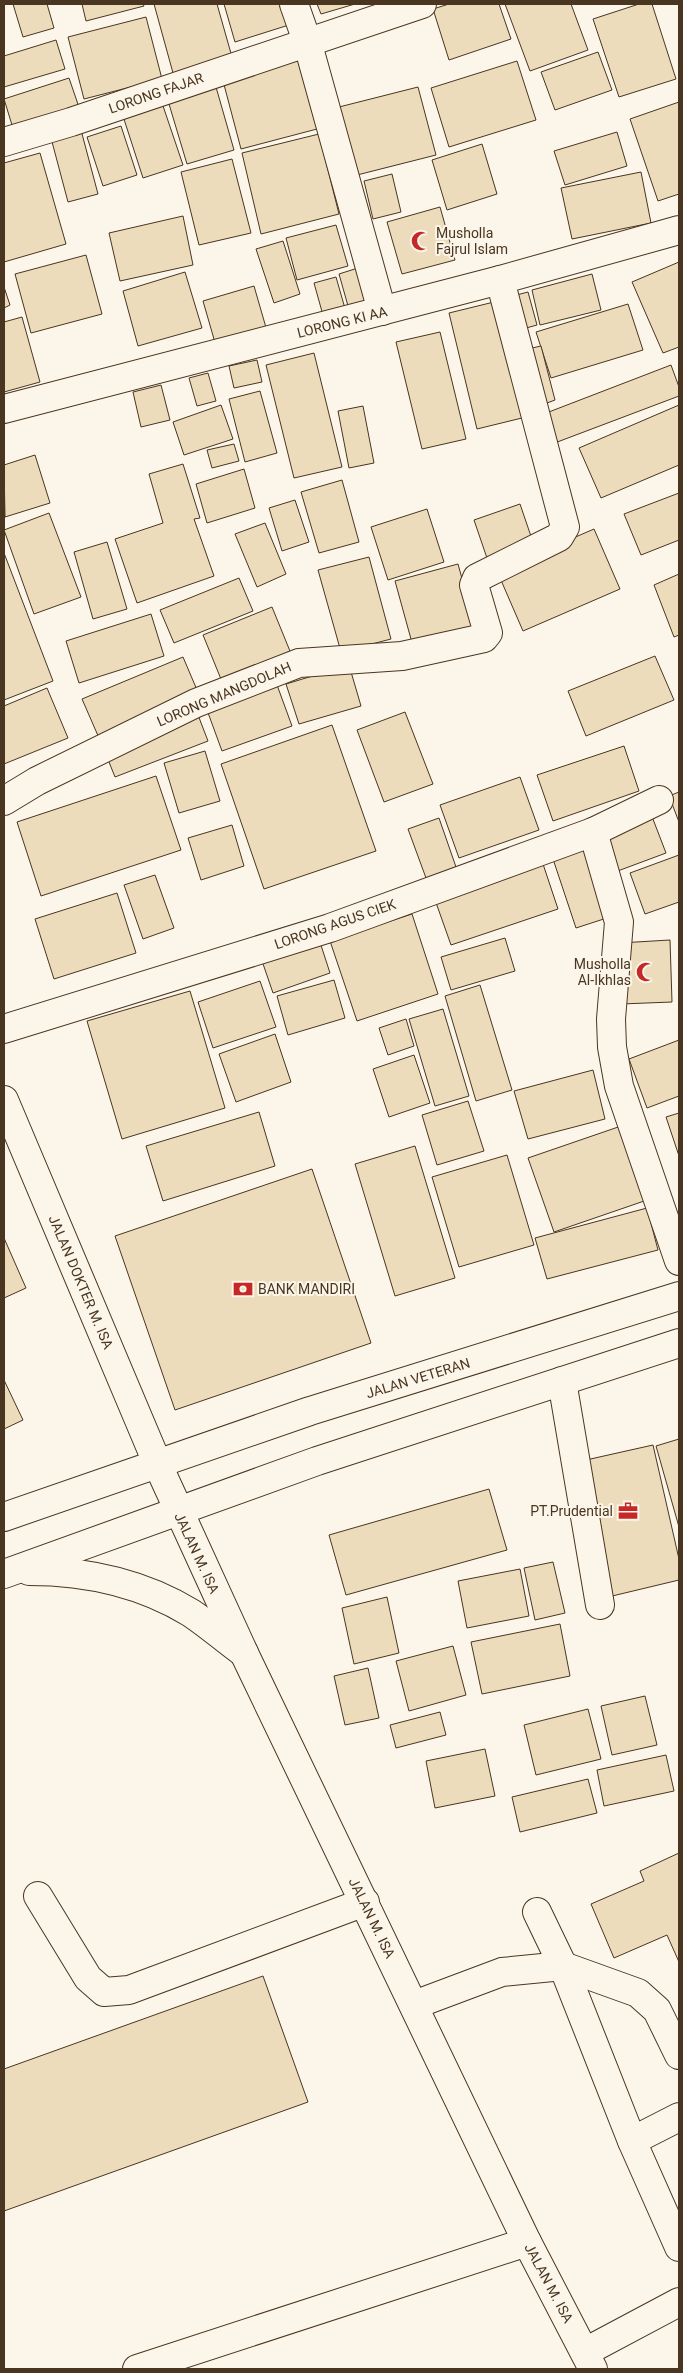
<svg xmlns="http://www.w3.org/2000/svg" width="683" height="2373" font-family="Roboto,sans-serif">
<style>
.building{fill:#ecdcbc;stroke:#4a3520}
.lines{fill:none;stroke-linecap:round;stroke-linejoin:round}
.minor-casing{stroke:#4a3520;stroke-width:30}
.major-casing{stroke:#4a3520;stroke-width:30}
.highway-casing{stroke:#4a3520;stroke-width:30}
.minor{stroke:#fbf6e9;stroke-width:28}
.major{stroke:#fbf6e9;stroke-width:28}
.highway{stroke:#fbf6e9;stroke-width:28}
.labels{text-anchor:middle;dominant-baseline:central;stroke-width:4;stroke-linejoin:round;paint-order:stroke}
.street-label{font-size:14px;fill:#4a3520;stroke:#fbf6e9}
.poi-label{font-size:14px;fill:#4a3520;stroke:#fbf6e9;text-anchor:start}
</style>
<rect width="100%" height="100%" fill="#fbf6e9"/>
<g class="building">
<path d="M13,4H47L54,28L23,37Z"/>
<path d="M82,4H143L144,6L86,21Z"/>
<path d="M154,4H217L232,57L173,73Z"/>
<path d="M224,4H286L292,24L235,42Z"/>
<path d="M317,4H355L321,14Z"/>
<path d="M449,4H499L511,39L449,60L433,9Z"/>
<path d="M505,4H571L588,50L530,71Z"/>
<path d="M639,4H652L676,79L619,97L593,19Z"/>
<path d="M146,17L162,79L84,99L68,37Z"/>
<path d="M56,40L65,69L4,87V56Z"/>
<path d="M598,52L612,90L555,110L541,72Z"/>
<path d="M297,57L317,129L241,149L222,77Z"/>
<path d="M517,61L536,120L449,147L431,88Z"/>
<path d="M69,78L82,116L16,138L4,99Z"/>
<path d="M214,80L234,150L187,164L166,94Z"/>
<path d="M418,87L436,155L357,175L339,107Z"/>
<path d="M161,100L183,165L143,178L122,113Z"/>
<path d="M679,102V194L658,201L630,119Z"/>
<path d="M121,126L137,175L103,186L87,137Z"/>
<path d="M81,130L98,194L68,202L51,138Z"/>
<path d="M617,132L627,166L565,185L554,151Z"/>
<path d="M319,134L339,214L261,234L242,153Z"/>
<path d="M482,144L497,194L447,210L432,160Z"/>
<path d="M40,153L66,244L4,262V163Z"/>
<path d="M232,159L251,233L199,245L181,172Z"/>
<path d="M641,172L651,223L572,239L561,188Z"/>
<path d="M392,174L401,212L373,219L364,181Z"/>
<path d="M440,207L455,260L402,274L387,222Z"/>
<path d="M183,216L193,265L120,281L109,233Z"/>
<path d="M336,225L348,266L297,280L286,238Z"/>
<path d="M283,241L300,294L274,303L256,249Z"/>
<path d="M86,255L102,314L31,333L15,274Z"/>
<path d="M679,262V347L663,353L632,282Z"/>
<path d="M361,267L372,307L350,313L339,274Z"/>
<path d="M185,272L202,328L138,346L123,291Z"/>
<path d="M592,274L601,310L540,325L532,290Z"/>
<path d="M336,277L348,319L326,326L314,283Z"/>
<path d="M254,286L269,338L218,353L203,301Z"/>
<path d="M4,287L10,305L4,308Z"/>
<path d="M528,292L537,325L519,330L509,297Z"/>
<path d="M498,301L526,417L477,429L449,313Z"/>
<path d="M628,304L643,350L551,378L536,332Z"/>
<path d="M22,317L40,382L4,392V322Z"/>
<path d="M440,332L466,439L422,449L396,342Z"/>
<path d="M541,346L555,400L539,406L523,350Z"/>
<path d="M314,353L342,467L294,478L266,365Z"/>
<path d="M257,360L262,382L234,388L229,366Z"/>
<path d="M671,365L679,387V396L552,444L541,415Z"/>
<path d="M208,373L216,401L197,406L189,378Z"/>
<path d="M161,385L170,420L141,427L133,392Z"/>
<path d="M260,391L277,453L245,462L229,399Z"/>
<path d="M221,405L233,439L184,455L173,422Z"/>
<path d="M679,405V465L601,498L579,448Z"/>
<path d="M363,406L374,463L349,468L338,411Z"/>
<path d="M234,444L239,461L212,468L207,450Z"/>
<path d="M35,455L50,503L5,517L4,465Z"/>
<path d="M183,464L200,518L194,519L214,576L137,603L115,539L163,523L149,474Z"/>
<path d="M244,469L255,508L207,523L196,484Z"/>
<path d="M342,480L359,542L319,553L301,492Z"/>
<path d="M679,493V540L641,555L624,514Z"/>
<path d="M295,500L309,542L282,551L269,508Z"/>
<path d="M520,504L535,548L489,564L474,520Z"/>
<path d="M427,509L444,562L388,580L371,527Z"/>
<path d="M49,513L81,597L34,614L4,530Z"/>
<path d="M265,523L286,574L257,587L235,534Z"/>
<path d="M594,529L620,589L523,631L497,571Z"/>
<path d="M107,542L127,609L93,619L74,552Z"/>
<path d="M4,553L53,681L4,700Z"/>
<path d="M369,557L391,639L341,652L318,570Z"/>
<path d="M458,564L477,633L414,650L395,581Z"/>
<path d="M679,574V635L674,637L654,585Z"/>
<path d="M239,578L253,611L174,643L160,610Z"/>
<path d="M272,607L292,656L223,684L203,635Z"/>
<path d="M151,614L164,656L79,683L66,641Z"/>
<path d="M655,656L674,700L586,736L568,691Z"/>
<path d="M183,657L200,697L99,738L82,699Z"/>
<path d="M349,665L361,706L299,724L286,684Z"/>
<path d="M277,685L292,726L222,751L207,710Z"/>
<path d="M47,688L68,738L4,764V706Z"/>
<path d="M405,712L433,784L384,802L357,730Z"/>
<path d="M198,715L208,741L115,777L105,752Z"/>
<path d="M332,725L376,851L264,889L221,764Z"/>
<path d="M624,746L639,791L553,821L537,775Z"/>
<path d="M205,751L220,801L179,813L164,763Z"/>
<path d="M156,776L181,850L41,896L17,822Z"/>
<path d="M520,777L539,830L459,858L440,805Z"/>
<path d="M679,792V822L669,796Z"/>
<path d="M651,814L666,853L615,872L600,832Z"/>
<path d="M439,818L456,867L426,878L408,829Z"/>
<path d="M232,825L244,866L201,880L188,838Z"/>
<path d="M587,841L613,916L576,928L551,853Z"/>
<path d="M679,855V902L645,914L630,873Z"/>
<path d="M542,861L558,909L451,945L434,897Z"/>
<path d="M155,875L174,928L143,939L124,885Z"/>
<path d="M117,893L136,953L54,979L35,919Z"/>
<path d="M412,914L438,994L357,1021L330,941Z"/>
<path d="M318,936L330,973L273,993L260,955Z"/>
<path d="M505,938L515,971L451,990L441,957Z"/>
<path d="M670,940L672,1002L621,1004L619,943Z"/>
<path d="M334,980L345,1018L288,1035L277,996Z"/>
<path d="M260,981L276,1027L213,1048L198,1002Z"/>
<path d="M480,985L512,1090L476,1101L445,996Z"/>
<path d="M190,991L225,1108L122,1139L87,1021Z"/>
<path d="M443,1009L469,1096L435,1106L409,1019Z"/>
<path d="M406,1019L414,1046L388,1055L379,1028Z"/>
<path d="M275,1034L291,1082L236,1102L219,1054Z"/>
<path d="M679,1040V1096L647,1108L629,1059Z"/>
<path d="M414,1055L430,1103L389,1117L373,1069Z"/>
<path d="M593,1070L605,1119L528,1139L514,1091Z"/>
<path d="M468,1101L484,1151L437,1165L422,1115Z"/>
<path d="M259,1112L275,1166L163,1201L146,1146Z"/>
<path d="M679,1113V1156L666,1117Z"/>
<path d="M624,1125L650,1199L554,1232L528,1158Z"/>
<path d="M415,1146L455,1278L395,1296L355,1164Z"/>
<path d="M507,1155L534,1245L459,1267L432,1177Z"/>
<path d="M312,1169L371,1343L175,1410L115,1236Z"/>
<path d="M647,1208L658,1250L547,1279L535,1238Z"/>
<path d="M4,1238L26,1288L4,1298Z"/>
<path d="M4,1380L23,1420L4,1429Z"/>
<path d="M679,1439V1527L656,1446Z"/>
<path d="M653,1445L679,1559V1580L608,1597L577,1462Z"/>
<path d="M489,1489L507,1550L346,1595L329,1535Z"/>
<path d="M553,1562L565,1613L535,1620L524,1568Z"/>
<path d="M520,1569L529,1616L467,1628L458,1581Z"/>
<path d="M387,1597L399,1653L354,1664L342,1608Z"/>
<path d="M560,1624L570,1676L482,1694L471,1642Z"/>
<path d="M453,1646L466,1695L409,1711L396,1661Z"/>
<path d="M368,1668L379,1718L345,1725L334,1676Z"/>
<path d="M645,1696L657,1745L612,1755L601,1706Z"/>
<path d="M588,1709L601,1759L536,1775L524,1725Z"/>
<path d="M440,1712L446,1735L396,1748L390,1725Z"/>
<path d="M485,1749L495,1796L435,1808L426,1761Z"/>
<path d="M666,1755L674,1791L604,1806L597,1770Z"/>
<path d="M588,1779L597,1813L520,1832L512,1797Z"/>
<path d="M679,1853V1962L667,1935L614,1958L591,1904L644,1881L640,1871Z"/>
<path d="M263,1976L308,2102L4,2211V2069Z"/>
</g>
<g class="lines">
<defs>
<g id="minor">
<path d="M294,4L307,41L382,311"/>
<path d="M4,142L71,122L422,4"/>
<path d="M4,409L500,280L679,230"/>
<path d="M4,801L37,781L196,703L299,663L402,656L484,638L488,633L474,585L477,578L559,537L565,527L500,280"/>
<path d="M593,832L619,922L611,1019L612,1047L619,1086L679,1261"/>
<path d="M4,1029L330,928L593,832L659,800"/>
<path d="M4,1100L158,1465"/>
<path d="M562,1381L600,1605"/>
<path d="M38,1896L88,1978L104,1992L129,1990L365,1902"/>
<path d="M537,1912L563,1966L632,2141L679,2247"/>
<path d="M414,2005L502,1972L563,1966L638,1993L657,2010L679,2055"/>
<path d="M632,2141L679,2117"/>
<path d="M585,2352L679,2302"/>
<path d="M137,2369L527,2242"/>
</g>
<path id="major" d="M158,1465L244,1653L527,2242L593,2369"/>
<g id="highway">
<path d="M4,1517L310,1411L679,1296"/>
<path d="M29,1571C85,1571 142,1583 191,1613C209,1625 226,1640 244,1653"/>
<path d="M4,1574L317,1461L679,1343"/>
</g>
</defs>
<use href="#minor" class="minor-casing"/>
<use href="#major" class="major-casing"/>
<use href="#highway" class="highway-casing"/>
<use href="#minor" class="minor"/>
<use href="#major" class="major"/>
<use href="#highway" class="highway"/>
</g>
<defs>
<symbol id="mosque-bare" viewBox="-9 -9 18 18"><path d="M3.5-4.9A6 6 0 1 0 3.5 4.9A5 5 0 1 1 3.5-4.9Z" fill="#c62828" stroke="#fbf6e9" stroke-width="2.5" paint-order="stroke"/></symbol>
<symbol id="bank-bare" viewBox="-9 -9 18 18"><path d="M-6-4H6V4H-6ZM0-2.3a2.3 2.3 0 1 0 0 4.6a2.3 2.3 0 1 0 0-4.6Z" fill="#c62828" stroke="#fbf6e9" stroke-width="2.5" paint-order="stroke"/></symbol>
<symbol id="office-bare" viewBox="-9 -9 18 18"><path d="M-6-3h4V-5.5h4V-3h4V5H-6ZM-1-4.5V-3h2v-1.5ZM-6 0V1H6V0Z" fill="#c62828" stroke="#fbf6e9" stroke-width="2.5" paint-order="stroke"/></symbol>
</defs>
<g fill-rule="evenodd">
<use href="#mosque-bare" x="407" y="227" width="28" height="28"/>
<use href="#mosque-bare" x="632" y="958" width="28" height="28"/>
<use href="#bank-bare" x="229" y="1275" width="28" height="28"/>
<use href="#office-bare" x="614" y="1497" width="28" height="28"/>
</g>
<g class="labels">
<g class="street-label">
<text transform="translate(156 93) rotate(-19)">LORONG FAJAR</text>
<text transform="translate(342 322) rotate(-14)">LORONG KI AA</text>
<text transform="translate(224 694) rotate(-23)">LORONG MANGDOLAH</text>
<text transform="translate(335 924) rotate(-19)">LORONG AGUS CIEK</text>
<text transform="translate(81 1282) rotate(67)">JALAN DOKTER M. ISA</text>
<text transform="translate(418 1378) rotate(-17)">JALAN VETERAN</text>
<text transform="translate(197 1553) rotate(65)">JALAN M. ISA</text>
<text transform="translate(372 1918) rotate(64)">JALAN M. ISA</text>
<text transform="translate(549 2283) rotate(62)">JALAN M. ISA</text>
</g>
<g class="poi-label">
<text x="436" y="233">Musholla<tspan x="436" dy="16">Fajrul Islam</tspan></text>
<text x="631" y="964" text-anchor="end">Musholla<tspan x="631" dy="16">Al-Ikhlas</tspan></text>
<text x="258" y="1289">BANK MANDIRI</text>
<text x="613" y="1511" text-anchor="end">PT.Prudential</text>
</g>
</g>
<rect width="683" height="2373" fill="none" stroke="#4a3520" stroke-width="10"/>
</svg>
